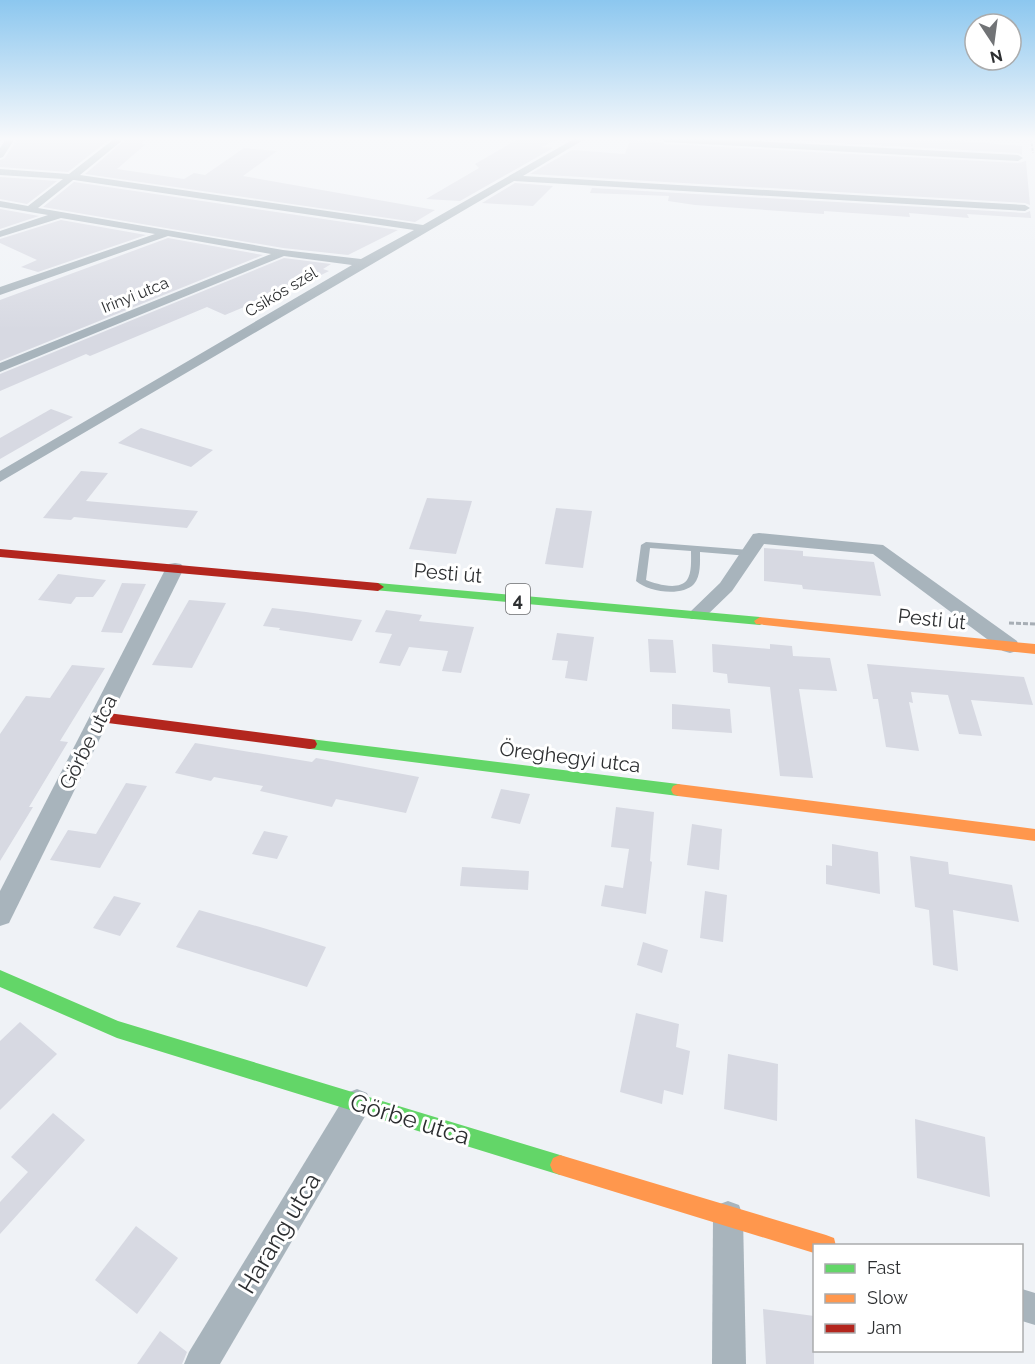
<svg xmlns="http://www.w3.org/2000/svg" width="1035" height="1364" font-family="Raleway,sans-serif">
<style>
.building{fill:#d7d9e2}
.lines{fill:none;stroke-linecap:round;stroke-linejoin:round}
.path-far1{stroke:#a7aeb5;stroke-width:2;stroke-dasharray:3 1.5;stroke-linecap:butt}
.path{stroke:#a7aeb5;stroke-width:3;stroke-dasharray:5 2;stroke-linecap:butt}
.lane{fill:#a8b4bc;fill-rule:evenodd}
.street{fill:#a8b4bc;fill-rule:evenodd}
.fast{fill:#63d668;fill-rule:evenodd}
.slow{fill:#ff974d;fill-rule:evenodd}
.jam{fill:#b3261e;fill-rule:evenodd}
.labels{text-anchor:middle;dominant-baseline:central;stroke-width:6;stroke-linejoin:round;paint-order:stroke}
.far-street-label{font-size:16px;fill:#2d2f31;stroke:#fff}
.shield{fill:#fff;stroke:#6c6d6f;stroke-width:1.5}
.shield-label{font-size:18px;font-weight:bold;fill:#2d2f31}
.street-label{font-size:20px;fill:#2d2f31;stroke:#fff}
.near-street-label{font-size:24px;fill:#2d2f31;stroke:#fff}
</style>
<rect width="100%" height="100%" fill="#eff2f6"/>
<g class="building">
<path d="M17,139H110L68,172L0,167V160L5,158Z"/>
<path d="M126,139H146L141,144H146L117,169L184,179L194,173L205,175L244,148L277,151L243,176L435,210L415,222L85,174Z"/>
<path d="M518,139H559L541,147L553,148L460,201L426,199L479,168L475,164Z"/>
<path d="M800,139L960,141L1022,146V155L1018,153L801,141Z"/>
<path d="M630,140L661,142L665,144L1018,163L1026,161L1030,205L1025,203L530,174L572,150L625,154Z"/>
<path d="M0,177L57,181L27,204L0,199Z"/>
<path d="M74,182L398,230L348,255L283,248L43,207Z"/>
<path d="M515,183L553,186L533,206L482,203Z"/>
<path d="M592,188L1025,213L1030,211L1031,218L967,214L969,218L909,213L910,217L824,211V214L695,205L668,201L669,196L590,193Z"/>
<path d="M0,209L39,216L0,229Z"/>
<path d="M61,220L146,235L38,272L21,267L37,260L0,243V239Z"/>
<path d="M168,238L263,255L0,361V300Z"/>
<path d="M284,258L331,264L323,269L329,271L282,295L277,293L225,315L207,307L90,356L86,354L0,391V374Z"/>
<path d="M51,409L73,417L0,459V438Z"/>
<path d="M141,428L213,450L191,467L118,443Z"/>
<path d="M81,471L108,473L86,501L198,511L187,528L74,517L71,520L43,518Z"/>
<path d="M427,498L472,501L456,554L409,549Z"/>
<path d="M556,508L592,511L583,568L545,564Z"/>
<path d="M764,548L803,551V556L874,562L881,596L803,589L802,585L764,581Z"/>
<path d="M58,574L106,580L93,597H76L71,604L38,600Z"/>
<path d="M122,583L146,584L122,633L101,632Z"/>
<path d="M189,600L226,603L192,668L152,665Z"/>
<path d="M272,608L306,612L362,620L352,641L279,630L280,628L263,626Z"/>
<path d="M386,610L422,615L419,621L474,627L461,673L442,671L448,651L409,647L400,666L379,663L392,634L375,632Z"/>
<path d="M557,633L594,637L587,681L565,678L568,661L552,660Z"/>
<path d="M648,639L673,640L676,673L650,672Z"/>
<path d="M712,644L770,649V644L792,646L793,656L830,658L837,691L799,689L813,778L780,776L770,687L728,683L727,674L713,672Z"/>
<path d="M867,664L1024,677L1033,705L971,700L982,736L959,734L948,695L911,692L913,703L909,702L919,751L886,747L878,699H873Z"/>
<path d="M72,665L105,668L60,741L68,742L29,807H33L0,861V734L26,696L50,698Z"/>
<path d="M672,704L730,709L732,733L672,729Z"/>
<path d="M195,743L312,762L316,758L419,777L406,813L336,799L332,807L260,791L263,786L214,777L211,781L175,773Z"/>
<path d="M126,783L147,786L100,868L50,860L68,830L96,834Z"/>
<path d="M501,789L530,794L520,824L491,818Z"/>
<path d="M616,807L654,812L650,861L652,862L646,914L601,906L605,885L623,888L629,849L611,847Z"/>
<path d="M692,824L722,829L719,870L687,865Z"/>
<path d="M264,831L288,836L277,859L252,854Z"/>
<path d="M832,844L878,852L880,894L826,884V865L832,866Z"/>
<path d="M910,856L948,862L949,874L1012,885L1019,922L953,910L958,971L933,965L929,910L915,907Z"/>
<path d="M462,867L529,871L528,890L460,886Z"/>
<path d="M705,891L727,895L723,942L700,938Z"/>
<path d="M114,896L141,903L120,936L93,928Z"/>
<path d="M199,910L260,927L326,947L307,987L176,947Z"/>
<path d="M643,942L668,950L662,973L637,965Z"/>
<path d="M636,1013L679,1024L676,1047L690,1051L683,1095L664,1090L662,1104L620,1092Z"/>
<path d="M20,1022L57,1054L0,1110V1041Z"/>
<path d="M728,1054L778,1064L777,1121L724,1109Z"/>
<path d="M53,1113L85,1140L0,1234V1202L28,1172L11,1157Z"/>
<path d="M915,1119L985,1137L990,1197L917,1178Z"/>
<path d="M136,1226L178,1258L137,1314L95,1280Z"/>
<path d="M763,1309L814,1316V1364H766Z"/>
<path d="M160,1331L187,1352L182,1364H137Z"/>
</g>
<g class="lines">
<path class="path-far1" d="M1031,139L1033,153"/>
<path class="path" d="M1009,623L1035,624"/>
<path class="lane" d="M646,542L749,550L754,553L749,556L700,552C700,562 701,576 694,584C682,597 648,592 636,581L641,545ZM650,548L691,551C691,560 692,573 687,580C679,591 656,584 646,580Z"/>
<g class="street">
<path d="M6,139L14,140L3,157L0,158V148Z"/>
<path d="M114,139H124L80,175L423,225L574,139H585L523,176L1025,205L1030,208L1025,211L514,181L0,482V471L352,265L284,256L0,372V363L271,254L168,236L0,295V287L155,234L61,218L0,237V231L48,215L0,207V201L28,206L63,179L0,175V169L69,174ZM73,180H74L414,230L361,259L283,250L38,208Z"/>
<path d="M661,139H716L1018,155L1023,158L1018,161L665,142Z"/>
<path d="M759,533L883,545L1017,641L1019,646L1017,651L1010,653L1003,651L873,554L764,544L732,591L703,619H691L688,615L691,611L720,583L753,534Z"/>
<path d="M175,563L181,564L184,568L9,923L0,926V891L166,568L169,564Z"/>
<path d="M357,1089L367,1093L371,1103L367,1113L220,1364H184L189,1352L347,1093Z"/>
<path d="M728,1201L739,1205L743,1216L746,1364H712L713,1216L717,1205Z"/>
<path d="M1022,1289L1035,1293V1325L1022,1321Z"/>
</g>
<g class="fast">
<path d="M378,583L760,617L766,621L760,625L374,590L372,587L374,584Z"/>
<path d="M310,739L678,784L683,786L685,790L683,794L678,796L310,749L305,748L303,744L305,740Z"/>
<path d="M0,970L118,1021L560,1155L567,1158L570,1165L567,1172L560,1175L117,1038L0,987Z"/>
</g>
<g class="slow">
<path d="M760,617L1035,644V654L756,624L754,621Z"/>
<path d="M678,784L1035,829V841L678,796L673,794L671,790L673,786Z"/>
<path d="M560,1155L826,1235L834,1238L836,1246H814V1253L560,1175L553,1172L550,1165L553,1158Z"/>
</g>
<g class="jam">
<path d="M0,549L378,583L384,587L378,591L0,557Z"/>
<path d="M100,712L310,739L315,740L317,744L315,748L310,749L100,722L95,721L93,717L95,713Z"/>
</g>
</g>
<linearGradient id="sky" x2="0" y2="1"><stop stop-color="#8cc7ef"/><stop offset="0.42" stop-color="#f8f9fb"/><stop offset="1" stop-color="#f8f9fb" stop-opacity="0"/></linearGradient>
<rect width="1035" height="330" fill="url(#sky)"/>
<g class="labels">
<g class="far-street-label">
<text transform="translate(281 292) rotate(-31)">Csikós szél</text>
<text transform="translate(135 295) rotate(-22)">Irinyi utca</text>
</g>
<rect class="shield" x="506" y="584" width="24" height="30" rx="4.5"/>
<g class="shield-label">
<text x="518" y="599">4</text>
</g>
<g class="street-label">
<text transform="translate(448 573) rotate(5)">Pesti út</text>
<text transform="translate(932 619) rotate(6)">Pesti út</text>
<text transform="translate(88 742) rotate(-63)">Görbe utca</text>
<text transform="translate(570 757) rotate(7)">Öreghegyi utca</text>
</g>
<g class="near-street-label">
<text transform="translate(410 1119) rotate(17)">Görbe utca</text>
<text transform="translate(279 1233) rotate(-59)">Harang utca</text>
</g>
</g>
<rect x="813" y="1244" width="210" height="108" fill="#ffffff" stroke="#abacad" stroke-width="1.5"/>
<rect x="825" y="1264" width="30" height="9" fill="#63d668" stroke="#abacad" stroke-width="1.5"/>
<text x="867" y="1274" font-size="18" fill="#2d2f31">Fast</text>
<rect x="825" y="1294" width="30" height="9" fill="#ff974d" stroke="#abacad" stroke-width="1.5"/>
<text x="867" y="1304" font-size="18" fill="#2d2f31">Slow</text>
<rect x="825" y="1324" width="30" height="9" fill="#b3261e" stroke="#abacad" stroke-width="1.5"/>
<text x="867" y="1334" font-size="18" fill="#2d2f31">Jam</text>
<g transform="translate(993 42) rotate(167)"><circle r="28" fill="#ffffff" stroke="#abacad" stroke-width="1.5"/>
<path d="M0-4.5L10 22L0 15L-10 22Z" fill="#717376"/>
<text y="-9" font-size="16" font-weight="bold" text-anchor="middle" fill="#2d2f31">N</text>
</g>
</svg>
